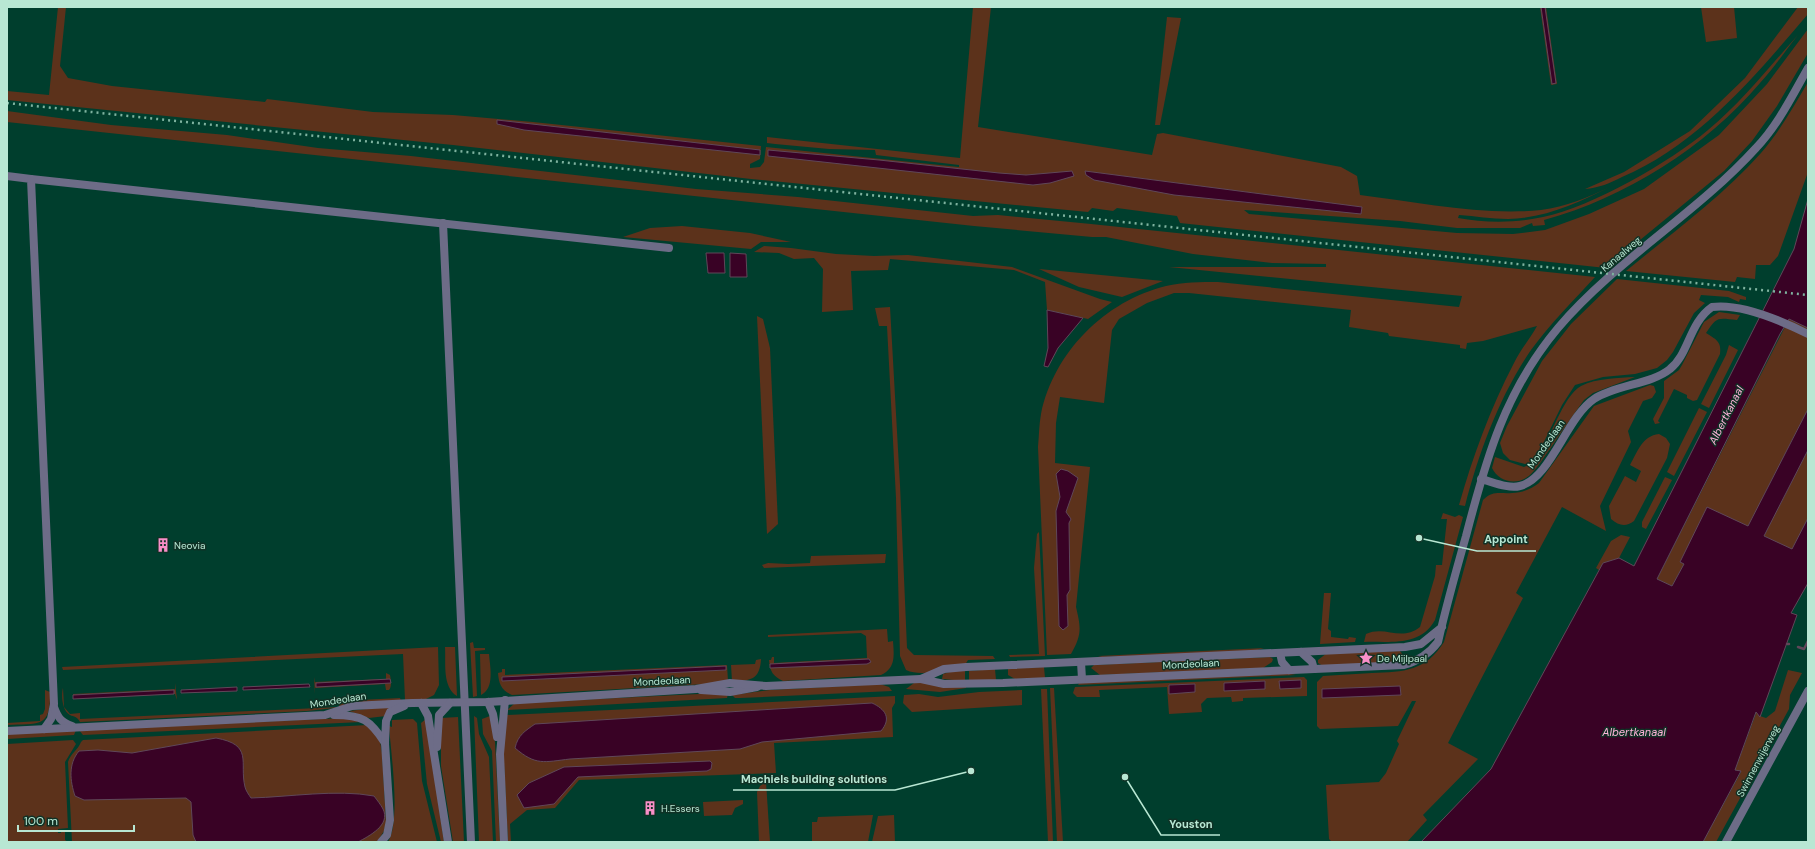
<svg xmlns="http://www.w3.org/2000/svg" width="1815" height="849" font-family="'DM Sans',sans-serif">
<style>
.green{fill:#5c321b}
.water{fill:#390225;stroke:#5f4759}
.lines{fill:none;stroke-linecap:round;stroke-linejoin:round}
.stream{stroke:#5f4759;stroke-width:2.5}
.street{stroke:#6d6c87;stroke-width:8}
.rail{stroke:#7eb29f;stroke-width:2.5;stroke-dasharray:2 4;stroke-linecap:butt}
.labels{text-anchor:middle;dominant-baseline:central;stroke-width:3;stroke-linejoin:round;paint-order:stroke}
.street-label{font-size:10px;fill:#b8e7d3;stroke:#103125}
.poi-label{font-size:10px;fill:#b8e7d3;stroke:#103125;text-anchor:start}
.water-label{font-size:11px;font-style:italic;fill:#feb3d9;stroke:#103125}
.leader{fill:none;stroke:#b8e7d3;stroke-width:1.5}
.callout-dot{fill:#b8e7d3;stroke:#103125;stroke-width:1.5}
.callout-label{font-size:11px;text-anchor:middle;font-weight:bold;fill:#b8e7d3;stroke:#103125;stroke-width:3;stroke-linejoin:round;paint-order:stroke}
</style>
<rect width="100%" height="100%" fill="#003e2d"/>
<g class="green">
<path d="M58,7H66L60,66L68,78L112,86L265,102L267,99L373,112L453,115L533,122L761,146L760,159L750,164V168L760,167L764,162L766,147L959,167V165L876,155L875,150L829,149L775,144L767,143V137L960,158L973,7H991L978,127L1152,155L1157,134L1163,133L1341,167L1357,176L1360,195C1418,202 1483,216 1541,210C1566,207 1588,197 1610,187C1577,203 1546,218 1508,219C1492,219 1475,216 1459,215L1458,218C1485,223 1516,223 1543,217C1592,207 1670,162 1708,130C1742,102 1769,67 1798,35C1785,51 1774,68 1760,83C1706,147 1625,198 1544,220L1545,225L1533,226L1532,223L1520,228H1457L1400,221L1244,210L1249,214L1457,233L1513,234L1545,230L1589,214L1644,189L1719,135L1767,84L1808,29V53L1777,106L1752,141L1724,171L1606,268L1180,223L1177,216L1117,208L1113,211L1092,208L1088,212L751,179L453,145L7,100V91L49,95Z"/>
<path d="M1540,7H1546L1557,84L1551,85Z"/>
<path d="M1701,7H1734L1737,38L1706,42Z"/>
<path d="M1798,7H1808V14C1755,76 1699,144 1622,177C1610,183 1599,188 1585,189L1624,172L1690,131L1745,78Z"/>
<path d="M1167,17L1181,18L1160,125H1155Z"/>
<path d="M1808,82V172L1778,256L1770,265H1756L1755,279L1737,277L1735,282L1626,271C1672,233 1722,197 1761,153C1780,131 1794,106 1808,82Z"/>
<path d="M7,111L111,125L227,135L318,148L411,156L696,189L798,197L973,216L998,215L1091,224L1595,277C1573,301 1550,324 1531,350C1499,397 1479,452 1465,506L1459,505C1473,456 1490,409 1514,363C1520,350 1530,339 1537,326L1483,341L1467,343L1466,349L1460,348V345L1389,336L1388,333L1349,327L1351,310L1189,293H1174L1147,303L1119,319L1112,330L1104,403L1060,397L1056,423L1055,463L1090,467L1076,607C1081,628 1082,635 1071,654L1047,655L1038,447C1039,436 1039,425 1041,414C1054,352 1105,301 1166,286C1183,282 1201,282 1218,282L1459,307L1462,296L1169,267H1326V264L1272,263L1193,254L1106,237H1092L974,226L7,122Z"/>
<path d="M682,226L750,233L791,242H761L751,249L623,237L650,228Z"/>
<path d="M764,246L791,248L836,254L874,256L908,255L1012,267L1100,299L1112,302L1088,319L1047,310L1045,282L1014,270L890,259L888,270L851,271L853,310L822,312L823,269L814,258L794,259L779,253L754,252Z"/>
<path d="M1039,269L1163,281L1122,297L1079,287Z"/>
<path d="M1617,279L1729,291L1746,297V300L1740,299L1739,302L1728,297L1701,295L1699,300L1705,303L1694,313L1673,352L1667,360L1657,368L1635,374L1603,377L1575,385L1562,405L1540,450L1532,462L1525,464L1510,460L1503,453L1500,443L1507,426L1542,361L1571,324Z"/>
<path d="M890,307L900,485L907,648L914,655L993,656L995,659L968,660L965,665C947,668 924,678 906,670L900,656L896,498L887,326H879L875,308Z"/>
<path d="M1719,312L1740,315L1737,320C1718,318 1717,316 1706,333C1715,339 1722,341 1720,354L1697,400L1693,401L1687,398V395L1674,389L1658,421L1660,423L1655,424L1653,419L1664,398V381L1679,370L1682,365L1704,322Z"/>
<path d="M757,316L763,319L770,348L778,524L767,534Z"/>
<path d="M1789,319L1808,328V409L1748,527L1680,562L1684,564L1672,586L1657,579Z"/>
<path d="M1729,345L1738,350L1709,408L1701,404L1726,355Z"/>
<path d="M1635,377L1593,393L1584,400C1572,416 1561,433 1550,449C1544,457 1538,467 1531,474C1519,486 1499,483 1492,468L1495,457L1524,467L1535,462C1548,445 1563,395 1581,386C1597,378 1618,378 1635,377Z"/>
<path d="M1650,385L1654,386L1656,392L1652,398L1643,401L1628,431L1631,442L1600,506L1606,531L1562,507L1516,593L1523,598L1448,743L1478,759L1423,815L1427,820L1407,842H1332L1329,839L1326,785L1379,782L1386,773L1399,744L1397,741L1416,701H1412L1398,726L1320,729L1317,726V682L1323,676C1339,675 1356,674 1372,673C1404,672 1426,671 1444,642L1483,500C1493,490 1500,494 1512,493C1522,493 1531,489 1539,483L1594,406Z"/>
<path d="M1699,408L1707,412L1674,476L1667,472Z"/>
<path d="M1659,434L1666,438L1670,444L1667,458L1634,521C1626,527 1619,526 1611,519L1609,506L1625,476L1636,482L1641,471L1630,465C1638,451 1642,436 1659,434Z"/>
<path d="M1808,450V518L1792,550L1764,536Z"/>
<path d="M1665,477L1672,480L1646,529L1642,527V522Z"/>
<path d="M1443,513L1455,517L1459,515L1463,517L1435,620C1420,647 1391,641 1364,642L1366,634C1385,625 1401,642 1420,627L1435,576L1436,565H1442L1447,519H1441Z"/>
<path d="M1039,532L1045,656L1010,657L1009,655L1039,654L1034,568L1037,534Z"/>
<path d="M1621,535L1630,537L1619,558L1603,563L1599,570L1596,568L1611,541Z"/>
<path d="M886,554L885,563L764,568L762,565L768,563L788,564L810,563L811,556Z"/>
<path d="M1324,593H1331L1328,629L1331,631V637L1348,639L1349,637L1356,638L1355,642L1320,644Z"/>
<path d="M887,629L888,642L893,641C894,656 896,668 881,675L783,681C773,676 770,672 769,660H771L772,657H774V663L867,658L866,636L861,633L768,637V635Z"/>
<path d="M473,642L474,648H485V650L475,651L477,696L473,697L470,643Z"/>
<path d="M438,647L439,685L434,695L424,700H405L403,654L63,670L62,667Z"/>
<path d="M445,647H455L457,696C442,687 446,663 445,647Z"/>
<path d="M1264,648L1251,652L1102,657L1098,656Z"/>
<path d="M1400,651L1403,655L1399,662L1323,666L1318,663V660L1327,653Z"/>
<path d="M480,654H489C490,667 495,688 481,695Z"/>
<path d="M1270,657L1273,659L1272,662L1263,668L1100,675L1091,668L1094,665Z"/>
<path d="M761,659C760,680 750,681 732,681L731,665L755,664L756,660Z"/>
<path d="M727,665L728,681L707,684L512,695C501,690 499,684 498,673L502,672V669H505V675Z"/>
<path d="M1044,667L1045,678L1015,679L1008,675V668Z"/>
<path d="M995,669L996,680L969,681V671Z"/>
<path d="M1788,670L1802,673L1790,695L1789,709L1716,842H1703L1741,772L1735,770L1757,711L1760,716L1766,718L1775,711Z"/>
<path d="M953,671H965V681L942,679L943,674Z"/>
<path d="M386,673L390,675C391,680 392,687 389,690H386L385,684L315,688V694L314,677L315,682L386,679Z"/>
<path d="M1284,673L1296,675L1078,685L1080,682Z"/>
<path d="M1304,677L1307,680V696L1243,698V701L1232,702L1231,697L1207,698L1201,704L1202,712L1169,714L1167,687L1099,690L1100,697H1077L1073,693L1075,687Z"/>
<path d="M919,682L966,687V688L940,692L906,689L914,683Z"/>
<path d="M175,683L177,700L175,694L73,699V694L175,689Z"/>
<path d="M880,684L889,687L892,691L740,698H735L732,695L770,690Z"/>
<path d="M63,688L64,707L70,714L80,713V719L339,707L340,701L400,698L401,701L307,711L80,722C77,716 74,717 70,715C62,711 61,695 63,688Z"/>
<path d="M1050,688H1054L1063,842H1057Z"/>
<path d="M1041,689H1047L1053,842H1048Z"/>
<path d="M45,690L50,692C51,729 38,723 7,725V723L40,721V715L43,714L45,709Z"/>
<path d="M1022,690V705L912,712L903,703L904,695L919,694L938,697L979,692Z"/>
<path d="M699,694H728L727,698L507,710L515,703Z"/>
<path d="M895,696V703L892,708L893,737L774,743L776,773L579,780L555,808L527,810L510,824L511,842H508L504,764V717L506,715Z"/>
<path d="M393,706L386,716L369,718L349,711Z"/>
<path d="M474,716L477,718L479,734L489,757L493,842H479Z"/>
<path d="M490,716L495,742L500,842H496L492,751L483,734L482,719Z"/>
<path d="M458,717L464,842H453L441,766V718Z"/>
<path d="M344,718L362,722L83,735L79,730Z"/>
<path d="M413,719L417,723L422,781L437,842H388C401,821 391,754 389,726L392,727V720Z"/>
<path d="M426,719L444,842H441L427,784L421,723Z"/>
<path d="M368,725L380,741L382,753L386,822L384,831L377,842H72L68,762C70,754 78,750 81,742L83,740Z"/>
<path d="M76,730L74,735L7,739V734Z"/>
<path d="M73,740L76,744L65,762L68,828L58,829V833H61V831H65V840L68,842H7V744Z"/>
<path d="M766,782L770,842H759L757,792L760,786Z"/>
<path d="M743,800V804L735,808L732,815L704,816L703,802Z"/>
<path d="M873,815L868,842H812V822H817L818,817Z"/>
<path d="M894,815L895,842H872L878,816Z"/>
</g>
<g class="water">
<path d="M1541,7H1545L1556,83L1552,84Z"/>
<path d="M497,120L760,150V155L524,130L497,124Z"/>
<path d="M768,150L879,160L999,173L1026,175L1072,171L1074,176L1050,183L1033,185L768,156Z"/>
<path d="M1085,171L1362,207L1361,214L1174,195L1094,180L1086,175Z"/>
<path d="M1808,199V328L1789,319L1780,334L1657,579L1672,586L1684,564L1680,562L1707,507L1748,526L1808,409V450L1764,536L1792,549L1808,518V583L1791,613L1797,615L1760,717L1756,712L1735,770L1741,771L1703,842H1421L1491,769L1603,563L1619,558L1634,566L1794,249Z"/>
<path d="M706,253H724L725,273H708Z"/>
<path d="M730,253L746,254L747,277H730Z"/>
<path d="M1047,310L1083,318L1058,348L1048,367L1044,366L1048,348Z"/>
<path d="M1061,469L1068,471L1078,478L1066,512L1071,519L1069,523L1070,590L1067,595L1068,626L1063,630L1059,626L1056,511L1060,497L1056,474Z"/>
<path d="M869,659L871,662L867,664L770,668V664Z"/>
<path d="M726,666V670L502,681V677Z"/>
<path d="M390,679L391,683L316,687V683Z"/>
<path d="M1301,680V688L1280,689L1279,681Z"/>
<path d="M1265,681V689L1224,691V683Z"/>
<path d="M309,684L310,687L243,690V687Z"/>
<path d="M1195,684V692L1169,694V685Z"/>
<path d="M1400,686L1401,695L1322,698V689Z"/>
<path d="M237,687V691L181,693V690Z"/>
<path d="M174,690V694L73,699V695Z"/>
<path d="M872,703C885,709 892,718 881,731L762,742L740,749L570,759C544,762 536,766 515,748C518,735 525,731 535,724Z"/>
<path d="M216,738C254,745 239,762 245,787C246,791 249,795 251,798C289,797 337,789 374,796C377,800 381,805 383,809C391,825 369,836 358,842H196L193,835L191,802L186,798L84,800L75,796C70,781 68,764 79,751L98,750L132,753Z"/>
<path d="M710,761L712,763L711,769L707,771L578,777L554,804L524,808L517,795L529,783L564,767Z"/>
</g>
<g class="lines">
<g class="stream">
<path d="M1787,644H1789"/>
<path d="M1798,647L1804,649L1808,641"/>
</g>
<g class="street">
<path d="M7,176L31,179L54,704L51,719L44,729"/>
<path d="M31,179L669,248"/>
<path d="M443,223L471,842"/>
<path d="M1481,479C1493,482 1508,489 1520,486C1551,478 1566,418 1594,399C1615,385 1652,384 1670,369C1689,354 1689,323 1712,307C1742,303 1782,321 1808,334"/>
<path d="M1442,627L1421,644L1405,647L966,667L944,669L921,679L944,684L1003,683L1404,665C1418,661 1429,654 1438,642C1446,607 1456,571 1466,536C1486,459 1505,391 1558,328C1616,260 1696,214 1756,148C1778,125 1792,96 1808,68"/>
<path d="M1301,652L1312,662L1314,669"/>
<path d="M1280,653L1282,662L1289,670"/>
<path d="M1081,662L1082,679"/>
<path d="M701,690L730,692L757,687"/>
<path d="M488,702L493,714L497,737"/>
<path d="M421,703L428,716L448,842"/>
<path d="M54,707C58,718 61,722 72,726"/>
<path d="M334,715C363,715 370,720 385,743"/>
<path d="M7,731L325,715L352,706L412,703L488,702L696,689L730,683L766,686L921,679"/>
<path d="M437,747L439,715L450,703"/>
<path d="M381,842L387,835L390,820L385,743L386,721L390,712L404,706"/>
<path d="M504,842L500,754L505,700"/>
<path d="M1726,842L1808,691"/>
</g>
<path class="rail" d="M7,103L1808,295"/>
</g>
<defs>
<symbol id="building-bare" viewBox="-9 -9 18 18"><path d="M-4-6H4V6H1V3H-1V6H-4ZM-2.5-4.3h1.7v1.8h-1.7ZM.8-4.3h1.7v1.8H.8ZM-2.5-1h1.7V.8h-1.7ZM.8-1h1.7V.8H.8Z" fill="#f98fc8" stroke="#103125" stroke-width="2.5" paint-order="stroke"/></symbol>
<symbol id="sight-bare" viewBox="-9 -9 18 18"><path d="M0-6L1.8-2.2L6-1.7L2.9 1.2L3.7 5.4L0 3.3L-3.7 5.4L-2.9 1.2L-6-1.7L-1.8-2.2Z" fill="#f98fc8" stroke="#103125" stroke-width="2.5" paint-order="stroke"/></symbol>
</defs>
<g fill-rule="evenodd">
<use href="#building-bare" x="153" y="535" width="20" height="20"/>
<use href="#sight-bare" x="1356" y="648" width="20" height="20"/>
<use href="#building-bare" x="640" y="798" width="20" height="20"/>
</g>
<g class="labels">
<g class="street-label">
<text transform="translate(1621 254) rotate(-40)">Kanaalweg</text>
<text transform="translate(1546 444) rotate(-55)">Mondeolaan</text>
<text transform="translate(1191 664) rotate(-3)">Mondeolaan</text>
<text transform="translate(662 681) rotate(-3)">Mondeolaan</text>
<text transform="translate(338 700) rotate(-9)">Mondeolaan</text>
<text transform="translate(1758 761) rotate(-62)">Swinnenwijerweg</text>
</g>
<g class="poi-label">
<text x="174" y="545">Neovia</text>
<text x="1377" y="658">De Mijlpaal</text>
<text x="661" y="808">H.Essers</text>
</g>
<g class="water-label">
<text transform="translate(1726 415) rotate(-63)">Albertkanaal</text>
<text x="1634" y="732">Albertkanaal</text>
</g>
</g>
<path class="leader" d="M1419 538L1477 551H1536M971 771L895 790H733M1125 777L1161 835H1220"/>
<g class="callout-dot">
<circle cx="1419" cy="538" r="4"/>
<circle cx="971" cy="771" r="4"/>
<circle cx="1125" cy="777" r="4"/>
</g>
<g class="callout-label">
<text x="1506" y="543">Appoint</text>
<text x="814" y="783">Machiels building solutions</text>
<text x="1191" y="828">Youston</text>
</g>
<rect width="1815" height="849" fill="none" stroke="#b8e7d3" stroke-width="16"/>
<path d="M18 825v6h116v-6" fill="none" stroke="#b8e7d3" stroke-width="2"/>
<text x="24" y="825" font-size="12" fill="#b8e7d3" stroke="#103125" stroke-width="3" paint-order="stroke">100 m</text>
</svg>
